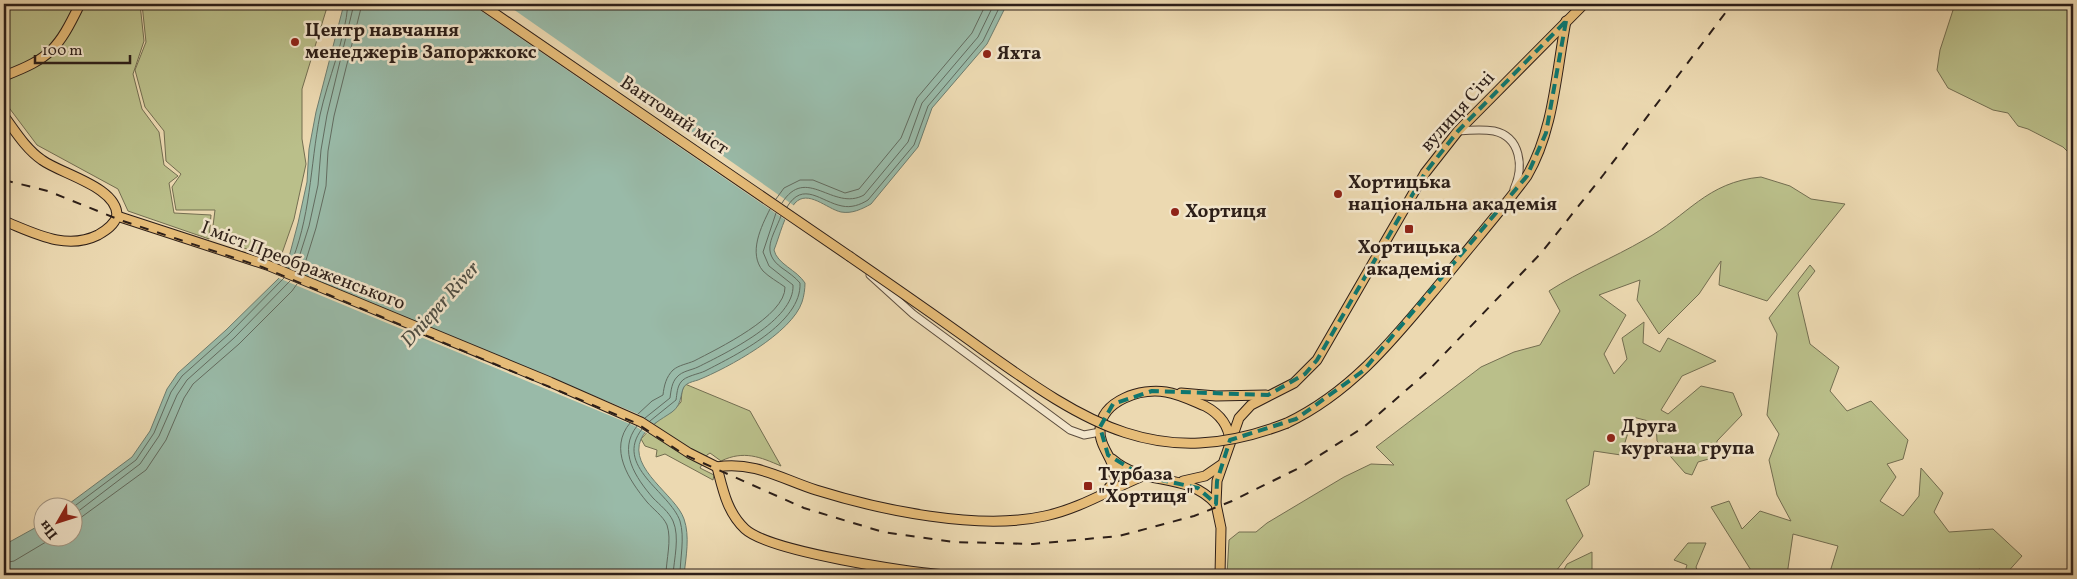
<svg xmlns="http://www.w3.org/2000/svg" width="2077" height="579" font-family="Vollkorn,serif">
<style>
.green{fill:#babf8a;stroke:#736e51}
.water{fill:#99baa8;stroke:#6d7c6e}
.pier{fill:#ecd9b1}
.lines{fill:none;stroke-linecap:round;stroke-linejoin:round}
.shore{stroke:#626c60;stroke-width:1}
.minor-casing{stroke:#5c4d3e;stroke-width:9}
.major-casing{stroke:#2c1e18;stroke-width:11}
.minor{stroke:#f3e6cc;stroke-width:7}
.major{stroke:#e6bc78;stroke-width:9}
.rail{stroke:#2c1e18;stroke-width:2;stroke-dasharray:9 9;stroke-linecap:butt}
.major-bridge-casing{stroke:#2c1e18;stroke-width:11;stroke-linecap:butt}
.major-bridge{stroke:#e6bc78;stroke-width:9}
.marked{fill:none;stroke:#0f766e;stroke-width:4;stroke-dasharray:10 6;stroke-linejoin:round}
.poi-dot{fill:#8f2418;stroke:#f3e6cc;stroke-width:2}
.labels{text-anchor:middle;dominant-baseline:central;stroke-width:5;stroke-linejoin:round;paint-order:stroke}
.poi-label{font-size:19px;font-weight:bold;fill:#2c1e18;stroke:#f3e6cc;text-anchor:start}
.street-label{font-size:19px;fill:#2c1e18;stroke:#f3e6cc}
.water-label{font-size:20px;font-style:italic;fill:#4d4d43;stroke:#f3e6cc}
</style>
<rect width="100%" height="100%" fill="#ecd9b1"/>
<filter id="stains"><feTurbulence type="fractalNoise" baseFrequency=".004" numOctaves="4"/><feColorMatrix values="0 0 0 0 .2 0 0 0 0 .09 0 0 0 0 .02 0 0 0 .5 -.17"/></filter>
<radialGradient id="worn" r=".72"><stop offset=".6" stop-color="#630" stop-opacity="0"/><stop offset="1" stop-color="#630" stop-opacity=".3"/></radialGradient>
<g class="green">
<path d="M4,4H140L144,41L133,74L142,109L159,132L164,165L178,176L169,183L174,213L211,215L209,239L128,211L118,189L37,145L4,101Z"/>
<path d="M142,4H328L302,89V139L306,164L294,219L280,259L227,243L213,226L215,210H176L172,187L181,174L166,161L164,131L145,107L135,70L146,42Z"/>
<path d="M1955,4H2073V157L2063,147L2028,129L2018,126L2008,113L1993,110L1948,88L1937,70L1940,50Z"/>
<path d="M1761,177L1790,186L1811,199L1845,204L1767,301L1719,285L1721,261L1699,294L1659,334L1637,300L1640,280L1599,295L1626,315L1604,354L1614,374L1627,359L1622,338L1644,322L1643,343L1660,352L1668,338L1716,361L1682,376L1661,410L1668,414L1701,386L1733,393L1742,415L1717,441L1716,457L1698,462L1692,475L1685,473L1657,441L1656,423L1633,417L1621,455L1594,451L1589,485L1566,500L1583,536L1553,575H1227L1229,540L1239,532H1256L1267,523L1344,477L1371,464L1394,465L1376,447L1481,367L1514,352L1540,345L1560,311L1549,291C1580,271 1613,258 1644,240C1688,216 1706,182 1761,177Z"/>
<path d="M1810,265L1815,271L1798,293L1810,344L1839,367L1830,391L1847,411L1871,401L1908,440L1903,459L1887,464L1896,477L1880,501L1903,516L1919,496L1921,468L1943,493L1934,512L1949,532L1993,529L2022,556L2005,575H1981L1980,569L1960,575H1829L1838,546L1793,534L1787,575H1754L1711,507L1729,501L1742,529L1760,511L1791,521L1777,495L1769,460L1779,434L1767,415L1777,334L1769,318Z"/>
<path d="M685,384L750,411L781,466C760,457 744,450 721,461L710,453L707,455L700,468L714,475L713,480L665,454L656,457L657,450L645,446L641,439L662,416L673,411L681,402L682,391Z"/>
<path d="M1688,543H1706L1696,567L1699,575H1684L1687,565L1674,560Z"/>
<path d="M1592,552V570L1585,575H1561L1567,564Z"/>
</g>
<path class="water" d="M344,4H1007L987,44L932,108L918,147L871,204C862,209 852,214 841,212C827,209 808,189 795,203C784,215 780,235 774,250C777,264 797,270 805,283C805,289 804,296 802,302C792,333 728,368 698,380C695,381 690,382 687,384C679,388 684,404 672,412C662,419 646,427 641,439C628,469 676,495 684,519C690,536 686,557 684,575H4V545L42,524V536H72V506H66L132,457L150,431L167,389L178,373L226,330L279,278L289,257L298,223L307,182L309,149L316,112Z"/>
<g class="pier">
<path d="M471,4H506L796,207L787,221Z"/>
<path d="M282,266L638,414L657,426L648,434L635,426L276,277Z"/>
</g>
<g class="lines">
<g class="shore">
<path d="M776,199L784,188L800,180H813L845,193L859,189L901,138L917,98L972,33L986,4"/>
<path d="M782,203C806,164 833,212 864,195L908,142L922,103L978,37L994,4"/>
<path d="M787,207C803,180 821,202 842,206C851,208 860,205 868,200L914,145L928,106L983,41L1001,4"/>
<path d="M289,268C311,219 310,166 320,115C328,78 345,41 348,4"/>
<path d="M295,270L309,226L318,185L321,150L327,115L354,4"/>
<path d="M302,273L316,228L326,186L328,151L334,116L362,4"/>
<path d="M638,414L652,401L663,395C664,386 666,377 673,370C679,365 687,364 694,361C717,349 786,316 785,287C778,282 769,277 763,271C748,253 761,227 770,209"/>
<path d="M645,418L670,398C671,390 672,382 677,377C682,371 692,370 698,367C726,353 795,320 793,285L769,266L763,252L776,213"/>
<path d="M650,421L676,400C677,394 677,387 681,382C685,376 699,374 705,371C736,355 802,323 800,283C795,277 789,273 782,268C760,252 773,237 781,216"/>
<path d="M630,423C608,449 629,480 647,502C653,509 663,516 667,525C672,540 666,560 666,575"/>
<path d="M637,426C617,451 636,478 653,498C660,505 669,512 673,521C680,537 674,559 673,575"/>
<path d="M642,429C613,466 670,492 680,521C685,538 680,558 680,575"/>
<path d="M72,508L136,460L154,433L171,392L182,376L229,334L284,278"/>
<path d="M72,516L140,464L159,436L177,395L187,380L234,338L290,281"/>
<path d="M72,524L146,470L166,440L184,398L193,384L239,344L292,291L297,284"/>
<path d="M4,563L14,561L56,536"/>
</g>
<defs>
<g id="minor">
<path d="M1458,131C1470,130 1482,129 1494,131C1521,137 1524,167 1514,189"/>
<path d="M870,275L913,314L1070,430L1084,435L1100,432"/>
</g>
<g id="major">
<path d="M481,4L849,256"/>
<path d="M4,76C51,58 58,49 80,4"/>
<path d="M4,116C15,131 26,149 42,160C61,174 118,187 117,216"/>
<path d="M117,216L267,265L550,382L641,422L689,453L717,467"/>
<path d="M4,221C34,233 66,251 98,235C107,230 114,225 117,216"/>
<path d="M1181,393L1216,396L1266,395"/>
<path d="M1287,423C1354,391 1397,335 1443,280C1471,245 1501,211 1527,176C1554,130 1556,73 1566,21"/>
<path d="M1112,459C1145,488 1185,470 1216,504"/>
<path d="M717,467C754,461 782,479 816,490C880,510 979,531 1045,516C1079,509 1111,489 1143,476"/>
<path d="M717,467C723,490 727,512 745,529C770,552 908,572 946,575"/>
<path d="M1183,481L1205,476L1221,465"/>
<path d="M1108,489C1127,468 1098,452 1100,429C1102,400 1141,388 1166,392C1179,394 1193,401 1205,406C1220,414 1229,425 1230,442"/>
<path d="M1220,575L1221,528L1216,504L1217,481L1239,418L1251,405L1294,383L1317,360L1425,173L1458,131L1584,4"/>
</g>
</defs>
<use href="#minor" class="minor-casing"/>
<use href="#major" class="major-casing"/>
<use href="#minor" class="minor"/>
<use href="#major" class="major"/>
<path class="rail" d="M4,180L48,191L120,220L262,267L636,423L685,455L804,508L883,532L953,542L1033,544L1119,536L1194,516L1232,501L1303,466L1364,427L1427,372L1542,252L1604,174L1732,4"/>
<defs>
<path id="major-bridge" d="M849,256C894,287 939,318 983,350C1086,423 1158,473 1287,423"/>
</defs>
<use href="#major-bridge" class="major-bridge-casing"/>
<use href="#major-bridge" class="major-bridge"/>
</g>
<path class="marked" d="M1566,21L1546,133L1527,176L1363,371L1296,419L1230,440L1217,481L1216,504L1198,488L1143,476L1108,455L1100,427L1113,404L1152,391L1268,395L1305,374L1317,360L1425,173L1458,131Z"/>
<g class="poi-dot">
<circle cx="295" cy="42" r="5"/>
<circle cx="987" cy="54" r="5"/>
<circle cx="1338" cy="194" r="5"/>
<circle cx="1175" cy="212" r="5"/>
<rect x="1404" y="224" width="10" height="10" rx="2.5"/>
<circle cx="1611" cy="438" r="5"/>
<rect x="1083" y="481" width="10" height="10" rx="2.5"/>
</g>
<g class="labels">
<g class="poi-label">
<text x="305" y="31">Центр навчання<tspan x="305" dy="22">менеджерів Запоржкокс</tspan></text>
<text x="997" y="54">Яхта</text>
<text x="1348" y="183">Хортицька<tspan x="1348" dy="22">національна академія</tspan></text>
<text x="1185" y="212">Хортиця</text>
<text x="1409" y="248" text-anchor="middle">Хортицька<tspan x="1409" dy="22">академія</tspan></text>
<text x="1621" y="427">Друга<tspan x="1621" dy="22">кургана група</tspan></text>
<text x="1098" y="475">Турбаза<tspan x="1098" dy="22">"Хортиця"</tspan></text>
</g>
<g class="street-label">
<text transform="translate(1458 112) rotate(-48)">вулиця Січі</text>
<text transform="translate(674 116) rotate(34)">Вантовий міст</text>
<text transform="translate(303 266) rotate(21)">I міст Преображенського</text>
</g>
<g class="water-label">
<text transform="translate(441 305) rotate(-48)">Dnieper River</text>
</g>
</g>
<rect width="2077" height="579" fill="none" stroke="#ecd9b1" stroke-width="20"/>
<rect x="5" y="5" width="2067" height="569" fill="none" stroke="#2c1e18" stroke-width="2.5"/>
<rect x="10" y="10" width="2057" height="559" fill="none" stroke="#2c1e18"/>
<g transform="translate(58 522) rotate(231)"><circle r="24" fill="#f3e6cc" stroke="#a39684"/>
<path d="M0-4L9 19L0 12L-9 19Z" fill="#8f2418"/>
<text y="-8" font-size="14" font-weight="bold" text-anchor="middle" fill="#2c1e18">Пн</text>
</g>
<path d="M35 55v8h95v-8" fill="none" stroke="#2c1e18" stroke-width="2.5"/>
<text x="42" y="55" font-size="15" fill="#2c1e18" stroke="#f3e6cc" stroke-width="4" paint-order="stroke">100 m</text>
<rect width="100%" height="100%" filter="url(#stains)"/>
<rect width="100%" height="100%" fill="url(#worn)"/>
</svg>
